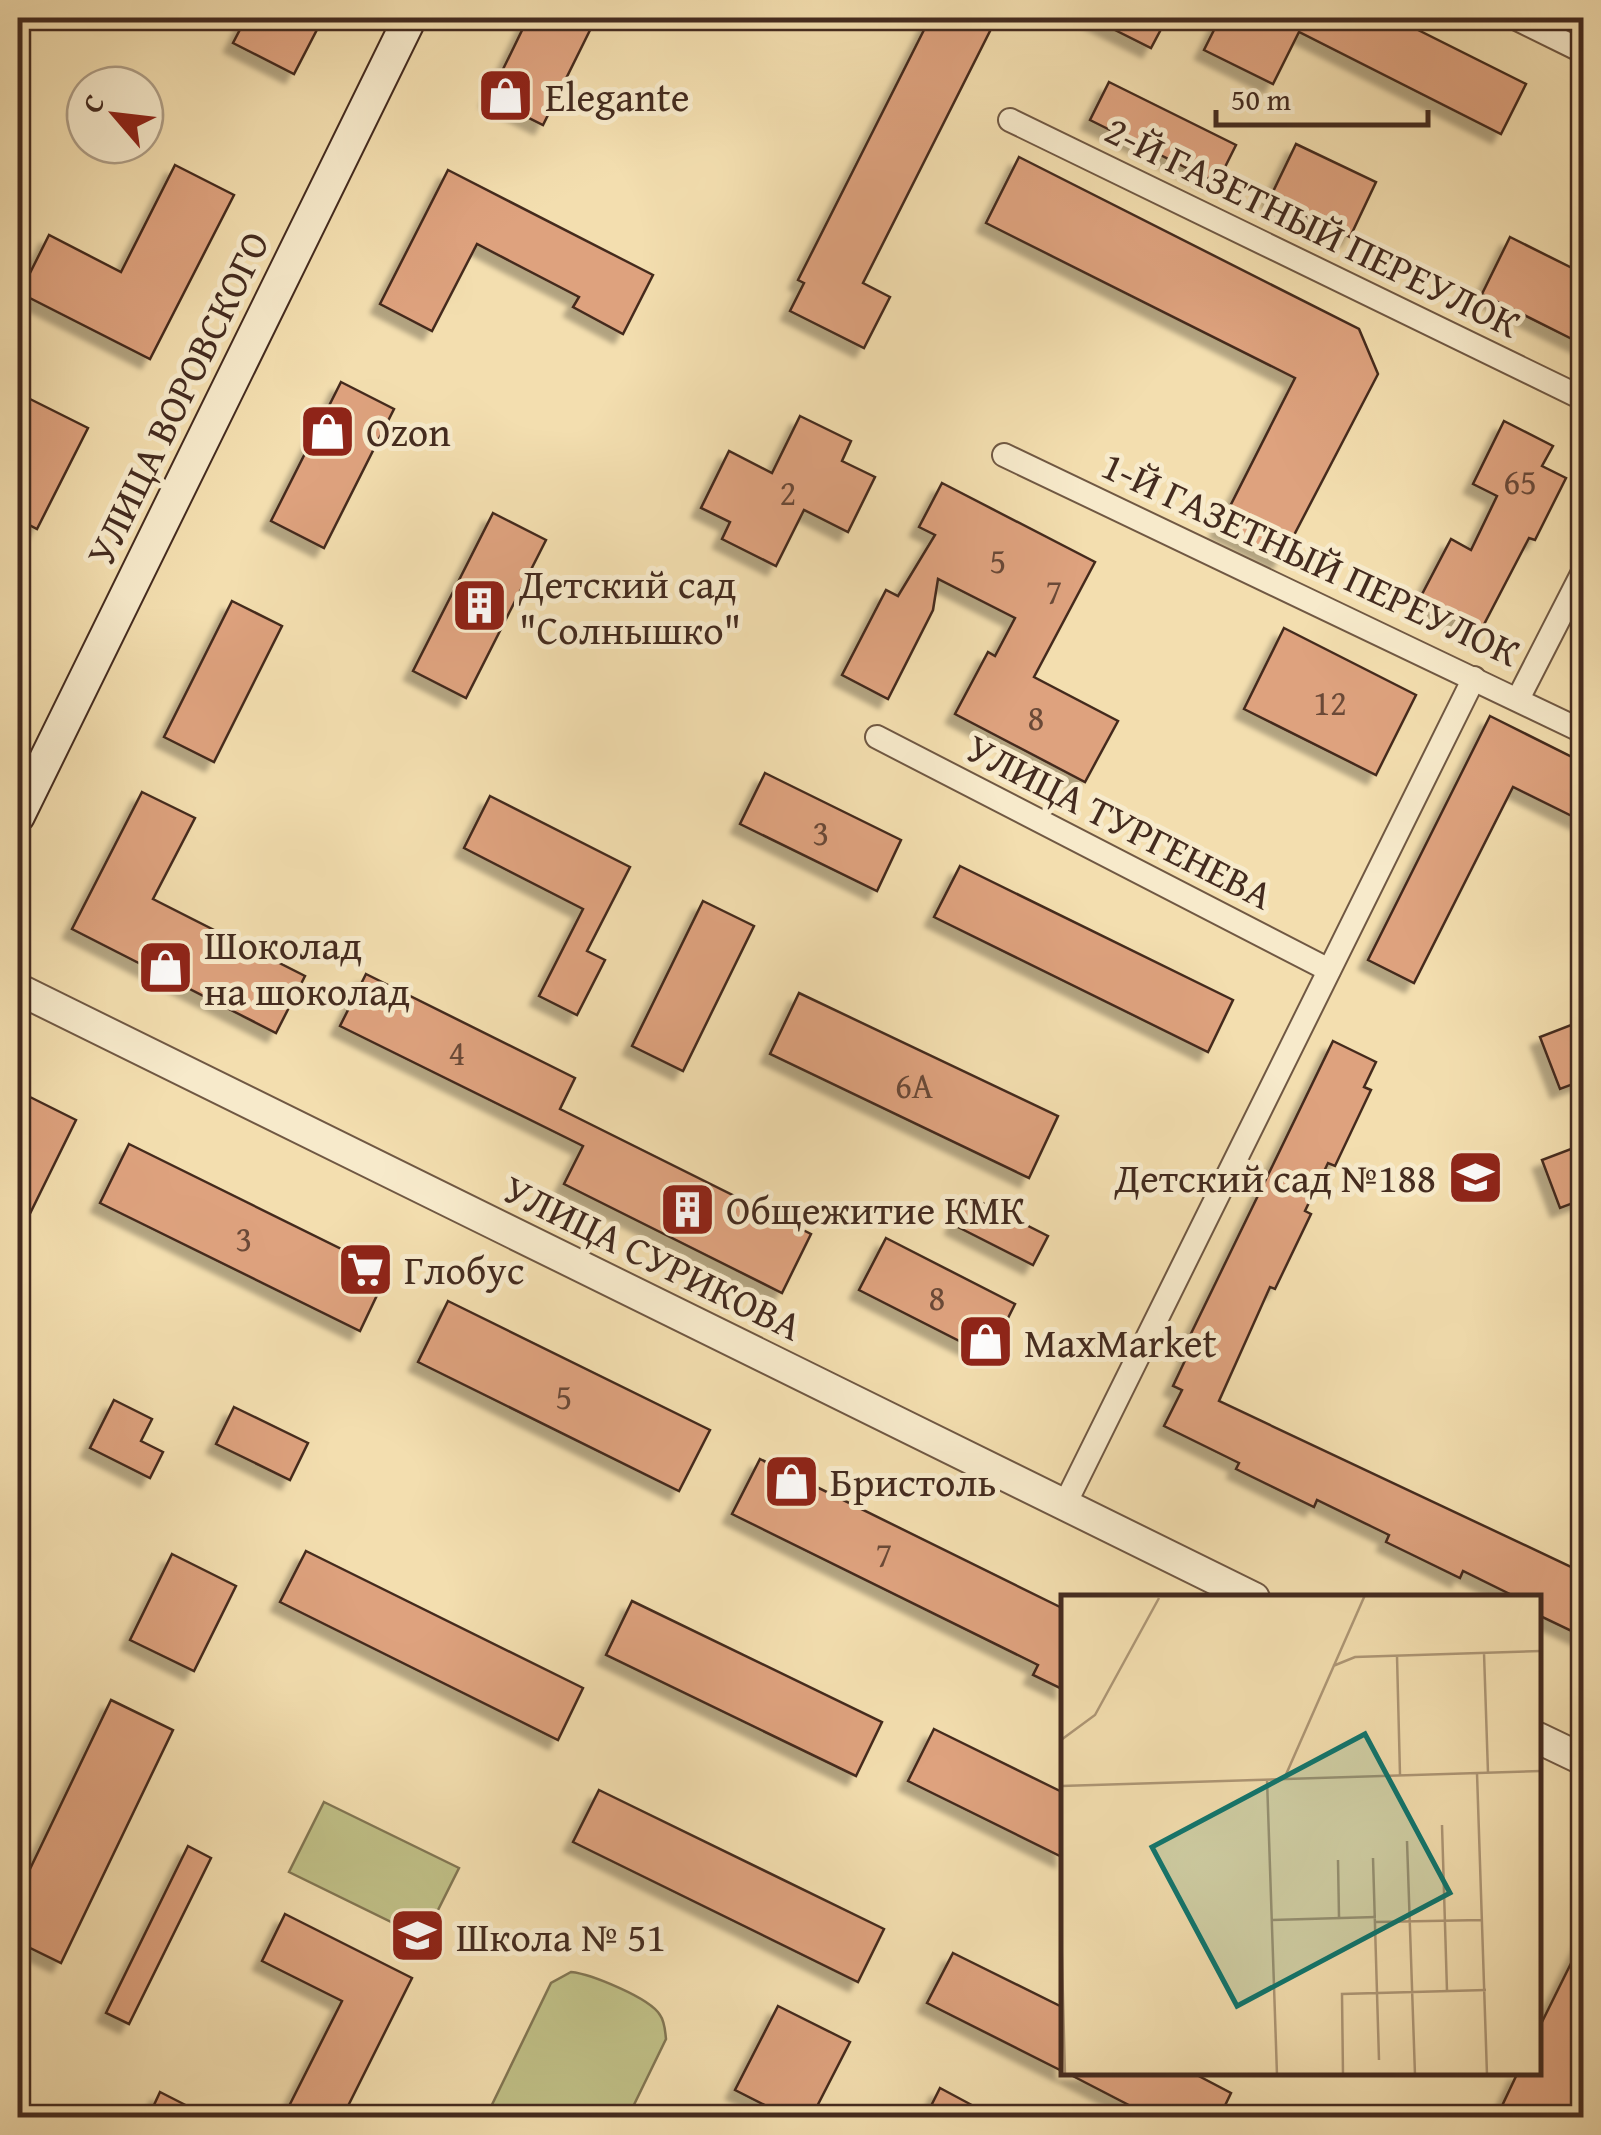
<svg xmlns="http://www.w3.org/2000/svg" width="1601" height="2135" font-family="'Gentium Book Plus',serif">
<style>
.green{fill:#c0c087;stroke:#827653;stroke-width:2.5}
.building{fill:#dea27e;stroke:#442b1f;stroke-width:2.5;filter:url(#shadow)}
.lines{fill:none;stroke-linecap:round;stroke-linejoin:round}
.minor-casing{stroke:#705843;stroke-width:26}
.tertiary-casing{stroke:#705843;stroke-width:34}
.secondary-casing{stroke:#442b1f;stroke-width:36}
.minor{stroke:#f7eacb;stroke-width:22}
.tertiary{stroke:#f7eacb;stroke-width:30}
.secondary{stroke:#f7eacb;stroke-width:32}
.labels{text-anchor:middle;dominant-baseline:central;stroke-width:10;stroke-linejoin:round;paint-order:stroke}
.number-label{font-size:35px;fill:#6a4937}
.poi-label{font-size:40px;fill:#442b1f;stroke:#f7eacb;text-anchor:start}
.street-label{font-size:40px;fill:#442b1f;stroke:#f7eacb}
.inset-road{fill:none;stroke:#ad9675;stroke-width:2.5}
.view{fill:#0f766e;fill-opacity:0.15;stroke:#0f766e;stroke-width:5}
.inset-edge{fill:none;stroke:#442b1f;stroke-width:5}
</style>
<defs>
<filter id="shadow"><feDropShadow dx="-9" dy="9" stdDeviation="2.5" flood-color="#0004"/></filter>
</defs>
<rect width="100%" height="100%" fill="#f3deaf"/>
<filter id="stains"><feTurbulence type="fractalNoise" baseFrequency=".002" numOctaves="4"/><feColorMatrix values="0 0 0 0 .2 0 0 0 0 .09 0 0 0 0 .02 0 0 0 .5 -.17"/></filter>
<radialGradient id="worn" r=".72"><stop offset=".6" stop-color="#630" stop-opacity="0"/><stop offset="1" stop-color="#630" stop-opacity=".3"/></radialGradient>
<g class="green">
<path d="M324,1802L459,1868L424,1938L289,1872Z"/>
<path d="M571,1972C591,1974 650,1998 660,2015C665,2022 665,2031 666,2039L628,2117H486L551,1983Z"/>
</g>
<g class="building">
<path d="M246,18H323L294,74L233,43Z"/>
<path d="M528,18H596L543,125L489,98Z"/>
<path d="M930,18H973L992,27L863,283L890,297L864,348L790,311L804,283L798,280Z"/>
<path d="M1091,18H1167L1151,48Z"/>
<path d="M1220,18H1394L1526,84L1501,134L1299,32L1273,84L1204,50Z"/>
<path d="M1109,82L1236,145L1217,183L1090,120Z"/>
<path d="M1296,144L1376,182L1350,237L1270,198Z"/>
<path d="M1019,157L1359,329L1378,374L1281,560L1219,528L1295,378L986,223Z"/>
<path d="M175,165L234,195L150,359L20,293L49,235L121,272Z"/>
<path d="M448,170L653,275L623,334L573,307L579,297L477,244L432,331L380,304Z"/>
<path d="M1510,237L1584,274V345L1482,294Z"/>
<path d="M341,382L394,409L324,548L271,521Z"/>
<path d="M18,393L88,428L37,529L18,519Z"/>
<path d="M800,416L851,441L842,461L875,477L848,532L804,510L776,566L722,539L730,522L701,508L729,451L772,473Z"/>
<path d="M1504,421L1553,446L1542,466L1566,478L1535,540L1529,538L1480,632L1419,600L1451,539L1471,550L1497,496L1473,484Z"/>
<path d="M942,483L1095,562L1034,677L1118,721L1085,782L955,714L988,652L995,656L1015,618L938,579L933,610L888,699L842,675L886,590L898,596L935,535L919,527Z"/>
<path d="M493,513L546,540L466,698L413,671Z"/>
<path d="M232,601L282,626L214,762L164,737Z"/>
<path d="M1284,628L1416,695L1376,775L1244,709Z"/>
<path d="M1490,716L1584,763V822L1513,787L1414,983L1368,960Z"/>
<path d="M765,773L901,840L877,891L740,824Z"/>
<path d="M142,792L195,818L153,899L305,976L276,1033L72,929Z"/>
<path d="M490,796L630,867L587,951L605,960L577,1015L539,996L583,909L464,848Z"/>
<path d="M960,866L1233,1000L1208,1052L934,917Z"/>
<path d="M703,901L754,926L683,1071L632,1046Z"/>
<path d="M366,974L575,1078L560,1109L811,1234L782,1293L564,1184L583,1146L340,1026Z"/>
<path d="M799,993L1058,1116L1029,1178L770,1054Z"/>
<path d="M1584,1020V1080L1560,1089L1540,1037Z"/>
<path d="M1333,1041L1376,1062L1364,1087L1371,1090L1335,1166L1328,1163L1305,1211L1311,1214L1275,1289L1270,1287L1219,1401L1584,1573V1637L1538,1615V1598H1518L1463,1571L1460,1578L1386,1542L1389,1535L1317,1500L1314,1507L1236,1469L1239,1463L1164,1426L1182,1390L1173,1386L1190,1350L1184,1348Z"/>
<path d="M18,1091L76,1120L18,1238Z"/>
<path d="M129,1144L388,1272L360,1331L100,1203Z"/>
<path d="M1584,1144V1199L1560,1208L1542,1160Z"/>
<path d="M969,1196L1048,1236L1033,1265L954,1225Z"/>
<path d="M886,1238L1015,1304L989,1356L859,1290Z"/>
<path d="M448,1301L710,1430L679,1491L418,1362Z"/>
<path d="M114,1400L152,1419L141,1441L163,1452L150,1478L90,1448Z"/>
<path d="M234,1407L308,1443L290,1480L216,1444Z"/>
<path d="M760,1459L1064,1609V1690L1033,1675L1038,1665L732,1514Z"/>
<path d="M306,1551L583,1688L558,1740L280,1602Z"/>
<path d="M172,1554L236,1586L194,1671L130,1640Z"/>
<path d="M632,1601L882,1722L856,1776L606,1655Z"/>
<path d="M111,1700L173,1730L61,1963L18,1942V1894Z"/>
<path d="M934,1729L1064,1793V1858L908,1781Z"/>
<path d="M599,1790L884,1929L858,1982L573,1842Z"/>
<path d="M188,1846L211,1858L129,2024L106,2013Z"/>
<path d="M285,1914L412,1978L342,2118H283L342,2001L262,1961Z"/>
<path d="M1584,1937V2080L1565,2118H1520L1501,2108L1518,2072H1538V2030Z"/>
<path d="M953,1953L1064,2008V2072L927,2003Z"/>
<path d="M778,2006L850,2042L811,2118H790L735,2090Z"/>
<path d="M1065,2072H1191L1231,2093L1219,2118H1154Z"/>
<path d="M940,2088L996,2118H925Z"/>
<path d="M160,2092L211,2118H148Z"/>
</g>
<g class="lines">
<defs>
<g id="minor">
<path d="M1515,18L1584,52"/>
<path d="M1010,120L1584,399"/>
<path d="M1004,455L1584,732"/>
<path d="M1518,699L1584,570"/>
<path d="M877,737L1329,970"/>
<path d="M1065,1504L1474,678"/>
</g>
<g id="tertiary">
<path d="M18,989L1254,1598"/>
<path d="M1538,1738L1584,1760"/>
</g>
<path id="secondary" d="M18,816L410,18"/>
</defs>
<use href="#minor" class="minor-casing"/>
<use href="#tertiary" class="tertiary-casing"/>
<use href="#secondary" class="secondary-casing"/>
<use href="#minor" class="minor"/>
<use href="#tertiary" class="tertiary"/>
<use href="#secondary" class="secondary"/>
</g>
<defs>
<symbol id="shop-square" viewBox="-11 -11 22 22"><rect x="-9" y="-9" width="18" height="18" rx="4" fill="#8f2418" stroke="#f7eacb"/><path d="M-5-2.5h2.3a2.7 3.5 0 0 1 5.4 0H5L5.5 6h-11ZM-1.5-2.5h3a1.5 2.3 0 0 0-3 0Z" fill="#fff"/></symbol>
<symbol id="building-square" viewBox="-11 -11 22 22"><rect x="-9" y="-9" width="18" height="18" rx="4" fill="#8f2418" stroke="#f7eacb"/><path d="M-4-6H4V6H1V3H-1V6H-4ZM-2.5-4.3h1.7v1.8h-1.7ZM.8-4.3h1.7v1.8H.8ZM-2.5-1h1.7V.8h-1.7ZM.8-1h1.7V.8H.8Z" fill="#fff"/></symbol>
<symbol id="school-square" viewBox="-11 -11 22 22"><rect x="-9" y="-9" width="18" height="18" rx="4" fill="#8f2418" stroke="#f7eacb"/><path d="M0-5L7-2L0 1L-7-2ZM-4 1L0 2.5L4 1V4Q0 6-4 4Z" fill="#fff"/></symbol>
<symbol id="supermarket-square" viewBox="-11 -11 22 22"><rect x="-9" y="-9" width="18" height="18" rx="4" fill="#8f2418" stroke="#f7eacb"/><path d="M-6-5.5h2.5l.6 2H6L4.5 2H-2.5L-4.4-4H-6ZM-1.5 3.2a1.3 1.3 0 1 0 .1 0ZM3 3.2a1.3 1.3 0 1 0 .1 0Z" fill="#fff"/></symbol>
</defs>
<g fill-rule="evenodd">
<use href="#shop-square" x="474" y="64" width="63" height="63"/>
<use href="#shop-square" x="296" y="400" width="63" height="63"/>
<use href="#building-square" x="448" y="574" width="63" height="63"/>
<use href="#shop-square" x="134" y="936" width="63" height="63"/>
<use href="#school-square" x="1444" y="1146" width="63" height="63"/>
<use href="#building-square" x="656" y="1178" width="63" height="63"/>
<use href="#supermarket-square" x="334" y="1238" width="63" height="63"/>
<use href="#shop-square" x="954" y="1310" width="63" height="63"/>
<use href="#shop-square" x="760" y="1450" width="63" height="63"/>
<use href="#school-square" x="386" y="1904" width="63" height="63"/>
</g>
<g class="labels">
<g class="number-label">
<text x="1520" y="481">65</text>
<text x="788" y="492">2</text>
<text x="998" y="560">5</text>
<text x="1054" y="591">7</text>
<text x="1330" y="702">12</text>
<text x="1036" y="717">8</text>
<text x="821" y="832">3</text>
<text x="457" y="1052">4</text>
<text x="914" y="1085">6А</text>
<text x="244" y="1238">3</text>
<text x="937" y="1297">8</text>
<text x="564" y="1396">5</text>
<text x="884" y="1554">7</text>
</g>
<g class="poi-label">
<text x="545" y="96">Elegante</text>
<text x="366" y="431">Ozon</text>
<text x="519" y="583">Детский сад<tspan x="519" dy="46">"Солнышко"</tspan></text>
<text x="204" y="944">Шоколад<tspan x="204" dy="46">на шоколад</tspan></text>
<text x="1436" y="1177" text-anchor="end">Детский сад №188</text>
<text x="726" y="1209">Общежитие КМК</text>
<text x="404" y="1269">Глобус</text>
<text x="1024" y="1342">MaxMarket</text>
<text x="830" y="1481">Бристоль</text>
<text x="456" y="1936">Школа № 51</text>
</g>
<g class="street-label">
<text transform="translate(1313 226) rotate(26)">2-Й ГАЗЕТНЫЙ ПЕРЕУЛОК</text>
<text transform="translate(177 398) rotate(-64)">УЛИЦА ВОРОВСКОГО</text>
<text transform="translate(1311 558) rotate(25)">1-Й ГАЗЕТНЫЙ ПЕРЕУЛОК</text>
<text transform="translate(1120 821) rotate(27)">УЛИЦА ТУРГЕНЕВА</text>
<text transform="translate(653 1257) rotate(26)">УЛИЦА СУРИКОВА</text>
</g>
</g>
<g transform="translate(1061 1595)">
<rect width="480" height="480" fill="#f3deaf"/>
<path class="inset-road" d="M423,58L427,178M336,61L339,180M272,71L294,62L480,56M0,145L34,120L98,3M416,178L426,480M206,184L216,480M223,184L304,0M0,191L480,176M381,230L386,396M346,246L354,480M312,263L318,465M277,265L278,322M211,325L315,322M0,327L4,480M315,327L421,325M282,480L281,399L425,395"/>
<path class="view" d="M304,139L389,298L176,411L91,252Z"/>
<rect width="480" height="480" class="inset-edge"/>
</g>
<rect width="1601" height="2135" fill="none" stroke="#f3deaf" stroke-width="60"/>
<rect x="20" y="20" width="1561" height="2095" fill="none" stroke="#442b1f" stroke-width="5"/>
<rect x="30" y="30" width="1541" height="2075" fill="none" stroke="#442b1f" stroke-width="2.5"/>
<g transform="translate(115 115) rotate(298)"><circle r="48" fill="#f7eacb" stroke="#af9e86" stroke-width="2.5"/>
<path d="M0-8L18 38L0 25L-18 38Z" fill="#8f2418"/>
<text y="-15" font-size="28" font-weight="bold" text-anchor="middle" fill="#442b1f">С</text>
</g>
<path d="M1216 110v15h212v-15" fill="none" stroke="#442b1f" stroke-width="5"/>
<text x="1231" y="110" font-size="30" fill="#442b1f" stroke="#f7eacb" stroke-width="8" paint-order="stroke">50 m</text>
<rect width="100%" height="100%" filter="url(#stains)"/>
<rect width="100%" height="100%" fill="url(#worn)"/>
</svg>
